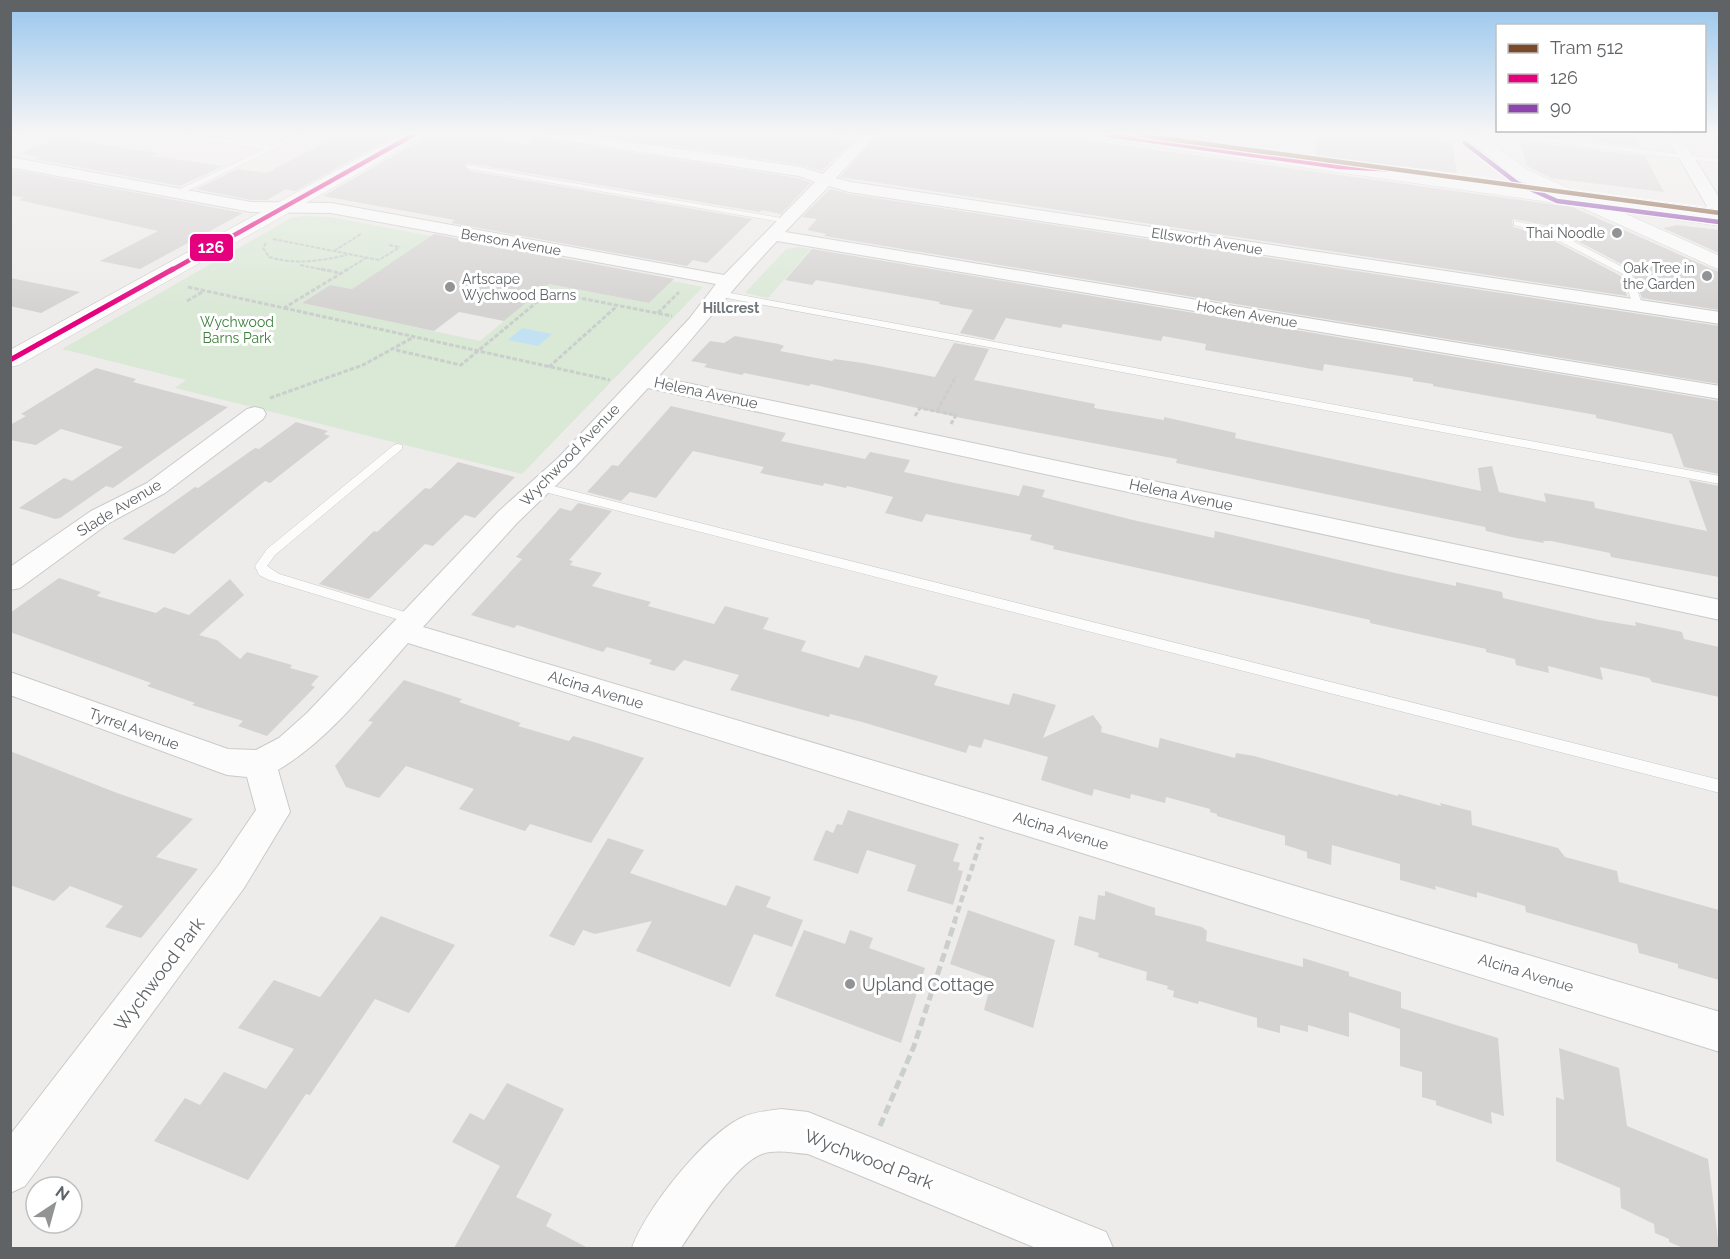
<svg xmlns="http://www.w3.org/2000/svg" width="1730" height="1259" font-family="Raleway,sans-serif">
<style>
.green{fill:#dae8d6}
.water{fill:#c2e2f4}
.building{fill:#d5d3d2}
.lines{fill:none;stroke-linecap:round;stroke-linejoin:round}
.service-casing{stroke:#cacac9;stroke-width:1}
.minor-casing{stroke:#cacac9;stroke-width:2}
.tertiary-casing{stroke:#cacac9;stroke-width:1}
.secondary-casing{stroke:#c8c9c9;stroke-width:1}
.path-far3{stroke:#cacecc;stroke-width:2;stroke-dasharray:4 1.5;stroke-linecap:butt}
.path-far2{stroke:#cacecc;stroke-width:3;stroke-dasharray:4.5 2;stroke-linecap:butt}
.path-far1{stroke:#cacecc;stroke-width:4.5;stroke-dasharray:7 4;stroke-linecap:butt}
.path{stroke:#cacecc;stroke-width:5;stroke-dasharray:9 4.5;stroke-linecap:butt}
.service{fill:#fcfcfc;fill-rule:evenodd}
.minor{fill:#fcfcfc;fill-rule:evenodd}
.tertiary{fill:#fcfcfc;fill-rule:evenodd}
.secondary{fill:#fcfcfc;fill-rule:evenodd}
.bus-1-far1-casing{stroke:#fff;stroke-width:7}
.bus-1-casing{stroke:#fff;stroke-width:8}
.bus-2-casing{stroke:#fff;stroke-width:7}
.bus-1-far1{stroke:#e5007d;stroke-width:4.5}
.bus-1{stroke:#e5007d;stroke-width:5}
.bus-2{stroke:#8e44ad;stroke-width:4.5}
.tram-1-casing{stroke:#fff;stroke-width:7}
.tram-1{stroke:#7a4b2a;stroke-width:4.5}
.poi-dot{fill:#919394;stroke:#fff;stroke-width:2}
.labels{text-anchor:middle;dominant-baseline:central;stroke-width:6;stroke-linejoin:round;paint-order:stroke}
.far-poi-label{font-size:14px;fill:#5f6366;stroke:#fff;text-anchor:end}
.far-street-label{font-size:14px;fill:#5f6366;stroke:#fff}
.far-neighbourhood-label{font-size:14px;font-weight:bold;fill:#707578;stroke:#fff}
.far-park-label{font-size:14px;fill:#3e803c;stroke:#fff}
.street-label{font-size:15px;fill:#5f6366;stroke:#fff}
.near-street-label{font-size:18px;fill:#5f6366;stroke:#fff}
.near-poi-label{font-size:18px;fill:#5f6366;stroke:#fff;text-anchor:start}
.line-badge{stroke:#fff;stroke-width:2}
.badge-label{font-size:16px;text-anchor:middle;font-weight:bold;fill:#fff}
</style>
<rect width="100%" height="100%" fill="#eeecea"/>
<g class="green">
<path d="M302,216L331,217L431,236L352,289L330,285L302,303L480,341L549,284L649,303L672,281L703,287L522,474L175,388L186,380L62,349L291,218Z"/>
<path d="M799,247L811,249L768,298L745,293L786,249Z"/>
</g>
<path class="water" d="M522,328L552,334L538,346L508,340Z"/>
<g class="building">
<path d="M340,135H397L295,191L286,189L267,200H251L196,189L238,169L266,173Z"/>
<path d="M424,135H469L530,145L531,135H545L554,141L798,178L811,183L781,214L762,210L760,212L467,163L464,166L470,171L752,219L707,263L693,260L687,266L451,223L455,220L323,196L420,141Z"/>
<path d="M596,135H828L833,139L851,142L822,171L801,165Z"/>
<path d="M878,135H1047L1572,207L1719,272V310L1642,298L1631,269L1549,226L1514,219L1512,221L1513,227L1541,234L1621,276L1627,296L840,177Z"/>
<path d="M1346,135H1388L1452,142L1457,173L1316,156L1317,137L1345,140Z"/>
<path d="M1576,135H1633L1640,147L1578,139Z"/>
<path d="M60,137L157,153L152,156L223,166L180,186L35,159L41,157L21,153Z"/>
<path d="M1520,141L1645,156L1664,192L1551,178L1527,166Z"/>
<path d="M10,170L11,169L243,213L140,269L100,261L158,231L19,200L24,198L10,195Z"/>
<path d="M830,189L849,194L1719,326V384L824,236L826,234L807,230L817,219L802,217Z"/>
<path d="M1677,225L1719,230V253L1663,228Z"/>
<path d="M434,234L674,279L649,303L549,284L504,321L459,312L434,331L302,303L330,285L352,289Z"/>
<path d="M812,249L1719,401V474L1684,467L1672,434L1596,418V415L1433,386V384L1413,381V378L1324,364L1323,371L1205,350L1206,344L1163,336L1161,341L1063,324L1061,328L1006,318L994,340L960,333L973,310L939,304L940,302L816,280L812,285L785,280Z"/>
<path d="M10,278L80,292L41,313L10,306Z"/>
<path d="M735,336L779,344L784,346L780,351L832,361L834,359L863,363L935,377L954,343L989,349L974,380L1095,404L1094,408L1164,420V417L1236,433L1235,438L1481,491L1478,468L1492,466L1499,492L1546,502L1544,493L1594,502L1595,508L1707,531L1689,480L1719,486V577L1611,557L1610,553L1551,541H1543L1544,543L1511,537L1486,531L1485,527L1176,463L1177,459L961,418L811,384L809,386L744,373L742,375L704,367L707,364L691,361L710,341L724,343Z"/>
<path d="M96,368L136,379L133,382L228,407L113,488L106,486L60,518L55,519L19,508L64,478L72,481L123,447L61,429L36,445L10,440V425L26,416L21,414Z"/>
<path d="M671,406L786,433L781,441L865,459L870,452L910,460L904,472L955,483L1019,496L1023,485L1045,490L1042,497L1133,520L1214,538L1215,531L1395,573L1456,586V582L1502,592L1503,598L1599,620L1636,626L1635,622L1682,632L1684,639L1719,647V697L1652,682L1649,678L1600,667L1603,680L1548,666L1549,673L1516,665L1515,659L1486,652V649L1370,623V620L1053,549L1054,546L1030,540L1032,535L926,514L922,522L885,513L893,497L847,486L846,488L824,483L823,486L760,473L764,467L693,451L656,498L630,492L621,501L587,492L612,465L618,466Z"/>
<path d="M296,422L328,431L324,434L330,436L270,483L265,481L174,554L122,539L195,487L198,488L255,448L259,449Z"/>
<path d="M458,462L515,477L475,518L465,515L433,546L425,544L369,599L319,584L374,531L377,532L425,488L430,489Z"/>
<path d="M578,503L612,511L569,560L573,561L570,565L602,573L592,586L651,602L648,606L714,624L725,606L769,618L763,629L806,641L801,651L859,668L865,655L938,676L934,685L1009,705L1013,693L1056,705L1043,738L1093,715L1102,727L1101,732L1158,748L1160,738L1235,758L1236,753L1254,756L1398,796V794L1441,806L1440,803L1471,811L1472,825L1558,848L1565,857L1617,871L1619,882L1719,910V980L1678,968V964L1639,953L1637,944L1526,912L1525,906L1477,892V898L1435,886L1436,890L1400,880V864L1332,845L1331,865L1307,858V852L1285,845V836L1217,816V814L1210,812V809L1166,797L1165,803L1131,794L1130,799L1094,789L1092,796L1041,780L1048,757L984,739L981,748L969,745L966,753L862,722L830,714L829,717L730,690L739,675L684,660L674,671L649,664L652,660L607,647L603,652L517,625L514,628L471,615L522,559L516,557L560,508L571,511Z"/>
<path d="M59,578L101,592L97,596L156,613L164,607L189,615L230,579L244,595L199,635L217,640L240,659L247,652L292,665L290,668L319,676L311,685L315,687L267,736L238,726L243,721L192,705L195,703L147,686L151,683L10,632V613Z"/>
<path d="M404,680L462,699L459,702L521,723L518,726L569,741L573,736L594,742L644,758L591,843L530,824L525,831L459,809L474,789L406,766L379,798L346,787L335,766L373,722L368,721Z"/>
<path d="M10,751L117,793L193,819L156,857L198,869L141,938L105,927L123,906L70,886L54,901L10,885Z"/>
<path d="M848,810L959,844L953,861L960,863L958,870L963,871L953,905L907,891L916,865L867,850L858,874L813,860L826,830L833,833L837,824L842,825Z"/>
<path d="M608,838L644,850L630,873L726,906L736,885L771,897L766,907L803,920L792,947L754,934L730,987L636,951L652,921L595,934L583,930L574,946L549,936Z"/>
<path d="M1105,891L1155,908V915L1202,927L1207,931L1206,941L1303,967V958L1349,972V976L1401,992V1008L1498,1038L1504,1116L1491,1112L1492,1124L1436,1105V1101L1422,1097V1072L1400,1066V1029L1349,1012V1037L1308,1025V1032L1280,1025V1033L1257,1027V1018L1199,1001L1198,1004L1173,997L1174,991L1167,989L1168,986L1146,980L1147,972L1098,957L1099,953L1074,945L1079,916L1095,920L1098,895L1105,896Z"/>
<path d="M968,910L1055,940L1033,1028L984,1010L992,979L950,964Z"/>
<path d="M381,916L455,945L409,1013L375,999L310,1095L306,1094L248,1180L154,1141L185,1098L200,1105L224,1072L266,1089L294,1049L238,1028L274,980L320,997Z"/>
<path d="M804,930L845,944L850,930L873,938L869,948L925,968L901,1043L775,996Z"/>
<path d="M1559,1048L1619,1068L1627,1126L1708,1159L1719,1248H1683L1669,1242V1239L1655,1233L1654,1224L1621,1208L1620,1188L1556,1161V1097L1564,1100Z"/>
<path d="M507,1083L564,1109L516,1197L552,1214L546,1226L588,1248H454L500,1166L452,1142L470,1113L484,1120Z"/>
</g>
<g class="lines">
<defs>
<g id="service">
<path d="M179,135H195L271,146L294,135H302L179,195H176V191L265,149L182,137Z"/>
<path d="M830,135H847L868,139L864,141L833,137Z"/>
<path d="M1504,135H1522L1720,159V163L1507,137Z"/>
<path d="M467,165L787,219L791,221L787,223L470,169L466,167Z"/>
<path d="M1376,167L1401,168L1720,210V214L1401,172L1373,171L1372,169Z"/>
<path d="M1514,221L1548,228L1630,271L1643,306L1638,309L1633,306L1623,274L1542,232L1514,225Z"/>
<path d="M719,291L1720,476V484L716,296V292Z"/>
<path d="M398,444L402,445V449L275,555L267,566L279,574L418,616L420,619L418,622L413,624L269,580L259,575L255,566L267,549L394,445Z"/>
<path d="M541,483L1720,780V793L537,490L535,487L537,484Z"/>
</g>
<g id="minor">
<path d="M10,135H22L10,141Z"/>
<path d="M547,135H582L801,167L823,174L861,135H876L836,178L851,182L1720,312V324L849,192L829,186L785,232L1720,386V399L777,241C735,285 699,332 658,377L1720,600V620L648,388L575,467L517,523L423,627L1720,1012V1052L408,643C368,688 330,739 278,770L290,812L244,888L25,1186L10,1193V1135L218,866L256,810L247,777L227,775L216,771L10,695V672L228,749L256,750L279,738L307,713L499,511L559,457L689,319L716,284L331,213L251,212L10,167V157L251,202L331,203L724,275L815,182L799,176L554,139Z"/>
<path d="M1666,135H1680L1720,199V208H1708Z"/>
<path d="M255,407L263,409L266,414L263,419L165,493L109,523L20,588L10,590V567L91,511L147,483L247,409Z"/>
<path d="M781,1109L808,1112L1106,1232L1113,1248H1036L808,1154C793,1153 776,1149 762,1154C736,1163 696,1225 681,1248H632C645,1210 704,1136 741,1118C753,1112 767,1111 781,1109Z"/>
</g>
<g id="tertiary">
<path d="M401,135H422L419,139L19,365L10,367V350Z"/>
<path d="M1463,135H1481L1528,170L1720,256V270L1516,178Z"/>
</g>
<path id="secondary" d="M1099,135H1143L1720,214V226L1108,140L1102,139Z"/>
</defs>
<use href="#service" class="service-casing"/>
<use href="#minor" class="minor-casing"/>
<use href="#tertiary" class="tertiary-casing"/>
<use href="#secondary" class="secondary-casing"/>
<g class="path-far3">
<path d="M273,239L379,260L400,247"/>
<path d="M266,243L263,248L269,257C296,265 320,261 347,255"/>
<path d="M389,245L400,247"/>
<path d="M334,251L361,234"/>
<path d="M300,265L329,271"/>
<path d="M345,271L366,258"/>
</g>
<g class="path-far2">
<path d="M321,269L340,273"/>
<path d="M188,287L284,308L348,269"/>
<path d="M187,301L204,291"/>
<path d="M284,308L610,380"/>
<path d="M658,313L679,292"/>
<path d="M396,350L461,365L549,292L672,316"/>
<path d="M549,367L617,306"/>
<path d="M270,398L363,365L414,337"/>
<path d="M937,411L956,376"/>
<path d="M915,416L920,408L956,415L951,424"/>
</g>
<path class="path-far1" d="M954,923L982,837"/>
<path class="path" d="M880,1126L914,1046L955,921"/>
<use href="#service" class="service"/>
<use href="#minor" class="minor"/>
<use href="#tertiary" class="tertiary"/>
<use href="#secondary" class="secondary"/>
<defs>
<g id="bus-1-far1">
<path d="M1108,135L1340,167L1401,170L1720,212"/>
<path d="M170,271L413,135"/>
</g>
<path id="bus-1" d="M10,360L173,269"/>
<path id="bus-2" d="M1465,143L1517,183L1557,201L1719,222"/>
</defs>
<use href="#bus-1-far1" class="bus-1-far1-casing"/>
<use href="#bus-1" class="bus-1-casing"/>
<use href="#bus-2" class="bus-2-casing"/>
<use href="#bus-1-far1" class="bus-1-far1"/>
<use href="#bus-1" class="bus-1"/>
<use href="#bus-2" class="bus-2"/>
<defs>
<path id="tram-1" d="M1139,135L1720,213"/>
</defs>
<use href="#tram-1" class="tram-1-casing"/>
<use href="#tram-1" class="tram-1"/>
</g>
<linearGradient id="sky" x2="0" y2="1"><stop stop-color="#99c6ed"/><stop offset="0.43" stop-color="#f7f6f6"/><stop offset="1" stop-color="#f7f6f6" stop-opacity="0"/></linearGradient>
<rect width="1730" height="311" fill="url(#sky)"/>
<g class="poi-dot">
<circle cx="1617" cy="233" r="6"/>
<circle cx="1707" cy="276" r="6"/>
<circle cx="450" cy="287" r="6"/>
<circle cx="850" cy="984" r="6"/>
</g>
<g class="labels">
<g class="far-poi-label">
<text x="1605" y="233">Thai Noodle</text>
<text x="1695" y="268">Oak Tree in<tspan x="1695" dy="16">the Garden</tspan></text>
<text x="462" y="279" text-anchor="start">Artscape<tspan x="462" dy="16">Wychwood Barns</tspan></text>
</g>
<g class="far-street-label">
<text transform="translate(1207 241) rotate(9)">Ellsworth Avenue</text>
<text transform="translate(511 242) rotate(10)">Benson Avenue</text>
<text transform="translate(1247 314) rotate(10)">Hocken Avenue</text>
</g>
<g class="far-neighbourhood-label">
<text x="731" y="308">Hillcrest</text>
</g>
<g class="far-park-label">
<text x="237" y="322">Wychwood<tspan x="237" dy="16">Barns Park</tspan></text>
</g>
<g class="street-label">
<text transform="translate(706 393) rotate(12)">Helena Avenue</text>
<text transform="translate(570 455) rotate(-46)">Wychwood Avenue</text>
<text transform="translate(1181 495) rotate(12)">Helena Avenue</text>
<text transform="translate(119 508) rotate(-31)">Slade Avenue</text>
<text transform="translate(596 690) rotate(17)">Alcina Avenue</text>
<text transform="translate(134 729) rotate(20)">Tyrrel Avenue</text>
<text transform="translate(1061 831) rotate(17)">Alcina Avenue</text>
<text transform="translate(1526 973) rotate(17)">Alcina Avenue</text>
</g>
<g class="near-street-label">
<text transform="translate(159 974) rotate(-53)">Wychwood Park</text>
<text transform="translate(869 1159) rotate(21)">Wychwood Park</text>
</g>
<g class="near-poi-label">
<text x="862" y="984">Upland Cottage</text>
</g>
</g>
<rect class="line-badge" x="189" y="233" width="45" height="29" rx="6" fill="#e5007d"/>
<g class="badge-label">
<text x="211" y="253">126</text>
</g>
<rect width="1730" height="1259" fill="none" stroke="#5f6366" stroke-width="24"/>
<rect x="1496" y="24" width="210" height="108" fill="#ffffff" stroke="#bfc1c2" stroke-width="1.5"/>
<rect x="1508" y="44" width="30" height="9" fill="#7a4b2a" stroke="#bfc1c2" stroke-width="1.5"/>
<text x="1550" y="54" font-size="18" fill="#5f6366">Tram 512</text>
<rect x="1508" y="74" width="30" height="9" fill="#e5007d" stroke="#bfc1c2" stroke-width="1.5"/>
<text x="1550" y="84" font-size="18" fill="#5f6366">126</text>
<rect x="1508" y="104" width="30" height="9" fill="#8e44ad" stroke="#bfc1c2" stroke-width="1.5"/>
<text x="1550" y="114" font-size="18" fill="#5f6366">90</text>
<g transform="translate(54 1205) rotate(36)"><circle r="28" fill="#ffffff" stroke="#bfc1c2" stroke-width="1.5"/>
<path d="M0-4.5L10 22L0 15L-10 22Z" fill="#919394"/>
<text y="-9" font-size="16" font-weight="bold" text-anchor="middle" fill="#5f6366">N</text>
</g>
</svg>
